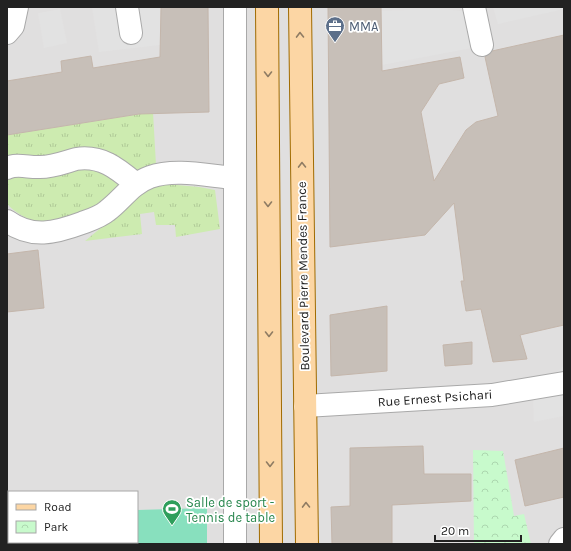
<svg xmlns="http://www.w3.org/2000/svg" width="571" height="551" font-family="Karla,sans-serif">
<style>
.residential{fill:#e0dfdf;fill-rule:evenodd}
.grass{fill:url(#grass-tufts)}
.park{fill:url(#park-crowns)}
.pitch{fill:#88e0be}
.parking{fill:#e2e2e2}
.building{fill:#c7bfb8;stroke:#c4b6ab}
.lines{fill:none;stroke-linecap:round;stroke-linejoin:round}
.minor-casing{stroke:#a9a9a9;stroke-width:24}
.major-casing{stroke:#a06b00;stroke-width:24}
.minor{stroke:#fff;stroke-width:22}
.major{stroke:#fcd6a4;stroke-width:22}
.oneway{stroke:#8f7c63}
.labels{text-anchor:middle;dominant-baseline:central;stroke-width:3.5;stroke-linejoin:round;paint-order:stroke}
.service-label{font-size:13px;fill:#4e5e75;stroke:#fff;text-anchor:start}
.street-label{font-size:13px;fill:#222;stroke:#fff}
.leisure-label{font-size:13px;fill:#27864d;stroke:#fff;text-anchor:start}
</style>
<defs>
<pattern id="grass-tufts" width="24" height="20" patternUnits="userSpaceOnUse"><rect width="24" height="20" fill="#cdebb0"/><path d="M3 7l-1-3M5 7V3M7 7l1-3M15 17l-1-3M17 17v-4M19 17l1-3" fill="none" stroke="#b0c997"/></pattern>
<pattern id="park-crowns" width="20" height="18" patternUnits="userSpaceOnUse"><rect width="20" height="18" fill="#c8facc"/><path d="M2 6a3 3 0 1 1 6 0M12 15a3 3 0 1 1 6 0" fill="none" stroke="#acd6af"/></pattern>
</defs>
<rect width="100%" height="100%" fill="#f2efe9"/>
<path class="residential" d="M7,7H564V544H7ZM9,492H137V542H9Z"/>
<g class="grass">
<path d="M153,112L156,165L136,176L125,165L28,162L7,155V135Z"/>
<path d="M91,164L120,183C116,193 110,204 100,210C94,213 54,224 47,224C37,225 12,212 7,203V179Z"/>
<path d="M155,183L199,187L215,190L220,229L176,237L175,225H156L154,212L140,214L142,234L85,241Z"/>
</g>
<path class="park" d="M473,450L503,451L514,516L524,514L531,544H474Z"/>
<path class="pitch" d="M207,508V544H129V542H137V510Z"/>
<g class="parking">
<path d="M92,7H161L160,45L99,52Z"/>
<path d="M493,7H564V9L498,24Z"/>
<path d="M60,9L67,43L44,48L38,13Z"/>
<path d="M437,9L464,11L472,48L371,67L372,11Z"/>
<path d="M564,365V416L534,422L533,397Z"/>
</g>
<g class="building">
<path d="M161,7H208L209,112L139,114L7,135V81L62,72L61,61L91,56L93,68L160,57Z"/>
<path d="M328,7H381L382,71L460,57L464,78L439,84L421,112L434,181L466,130L476,122L498,116L485,57L492,51L564,35V325L520,335L527,359L493,362L481,309L466,311L461,281H464L454,203L425,235L330,247Z"/>
<path d="M38,250L44,308L7,312V254Z"/>
<path d="M387,306V371L331,376L330,315Z"/>
<path d="M472,342V364L445,366L443,345Z"/>
<path d="M423,446L424,474H471V501L392,505V544H332L331,507L350,506V448Z"/>
<path d="M564,448V497L525,506L515,460Z"/>
</g>
<g class="lines">
<defs>
<g id="minor">
<path d="M127,7L131,33"/>
<path d="M474,7L482,45"/>
<path d="M7,33L13,26L17,7"/>
<path d="M7,168C17,163 30,168 40,167C53,167 65,162 76,159C102,155 118,169 136,184"/>
<path d="M7,221C32,239 55,233 82,223C90,220 100,217 107,211C122,200 131,184 150,177C176,168 208,176 235,178"/>
<path d="M305,406L492,395L564,383"/>
<path d="M235,544V7"/>
<path d="M560,544L564,539"/>
</g>
<g id="major">
<path d="M267,7L271,544"/>
<path d="M300,7L307,544"/>
</g>
</defs>
<use href="#minor" class="minor-casing"/>
<use href="#major" class="major-casing"/>
<use href="#minor" class="minor"/>
<use href="#major" class="major"/>
</g>
<defs><path id="oneway-chevron" d="M-2-3.5L2.5 0L-2 3.5" fill="none" stroke-width="1.6" stroke-linecap="round" stroke-linejoin="round"/></defs>
<g class="oneway">
<use href="#oneway-chevron" transform="translate(300 35) rotate(-91)"/>
<use href="#oneway-chevron" transform="translate(268 74) rotate(90)"/>
<use href="#oneway-chevron" transform="translate(302 165) rotate(-91)"/>
<use href="#oneway-chevron" transform="translate(268 204) rotate(90)"/>
<use href="#oneway-chevron" transform="translate(269 334) rotate(90)"/>
<use href="#oneway-chevron" transform="translate(270 464) rotate(90)"/>
<use href="#oneway-chevron" transform="translate(306 505) rotate(-91)"/>
</g>
<defs>
<symbol id="office-pin" viewBox="-11 -11 22 30"><path d="M0 17L-7.5 6A9.5 9.5 0 1 1 7.5 6Z" fill="#5c6f8a" stroke="#fff"/><path d="M-6-3h4V-5.5h4V-3h4V5H-6ZM-1-4.5V-3h2v-1.5ZM-6 0V1H6V0Z" fill="#fff"/></symbol>
<symbol id="stadium-pin" viewBox="-11 -11 22 30"><path d="M0 17L-7.5 6A9.5 9.5 0 1 1 7.5 6Z" fill="#2e9e5b" stroke="#fff"/><path d="M0-5a6.5 5 0 1 0 0 10a6.5 5 0 1 0 0-10ZM-3.5-1.8h7v3.6h-7Z" fill="#fff"/></symbol>
</defs>
<g fill-rule="evenodd">
<use href="#office-pin" x="324" y="15" width="22" height="30"/>
<use href="#stadium-pin" x="161" y="498" width="22" height="30"/>
</g>
<g class="labels">
<g class="service-label">
<text x="349" y="26">MMA</text>
</g>
<g class="street-label">
<text transform="translate(303 276) rotate(-91)">Boulevard Pierre Mendes France</text>
<text transform="translate(435 398) rotate(-4)">Rue Ernest Psichari</text>
</g>
<g class="leisure-label">
<text x="186" y="502">Salle de sport -<tspan x="186" dy="15">Tennis de table</tspan></text>
</g>
</g>
<rect width="571" height="551" fill="none" stroke="#222222" stroke-width="16"/>
<rect x="8" y="491" width="130" height="52" fill="#ffffff" stroke="#a7a7a7"/>
<rect x="16" y="504" width="20" height="6" fill="#fcd6a4" stroke="#a7a7a7"/>
<text x="44" y="511" font-size="12" fill="#222222">Road</text>
<rect x="16" y="521" width="20" height="12" fill="url(#park-crowns)" stroke="#a7a7a7"/>
<text x="44" y="531" font-size="12" fill="#222222">Park</text>
<path d="M435 535v6h86v-6" fill="none" stroke="#222222" stroke-width="2"/>
<text x="441" y="535" font-size="12" fill="#222222" stroke="#ffffff" stroke-width="3" paint-order="stroke">20 m</text>
</svg>
